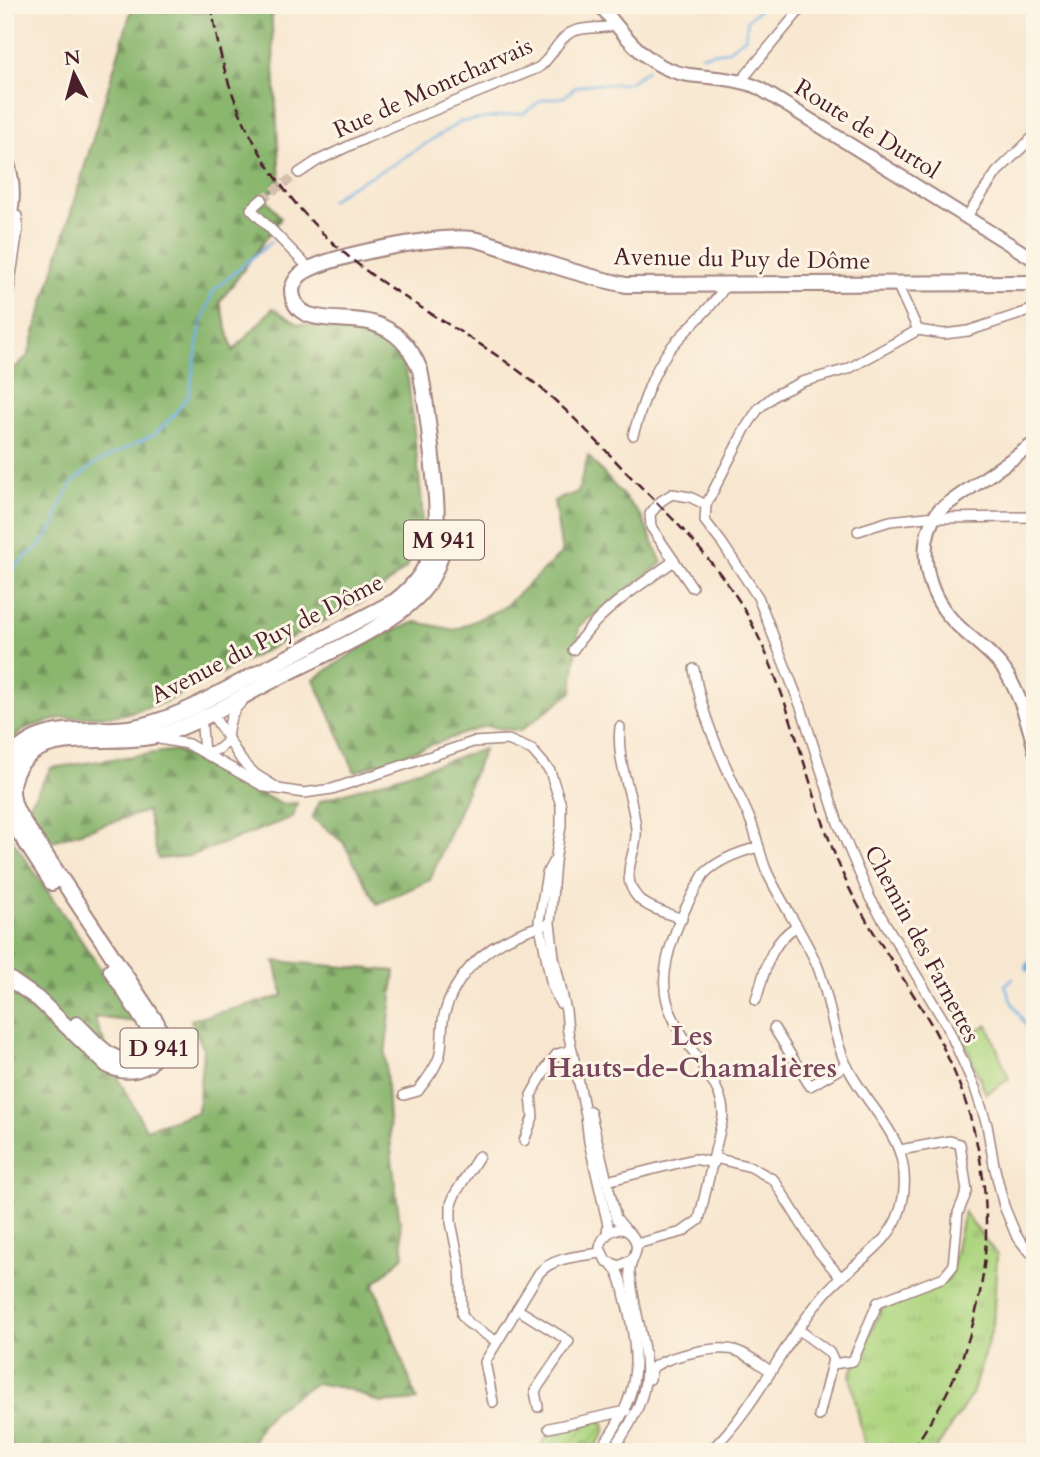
<svg xmlns="http://www.w3.org/2000/svg" width="1040" height="1457" font-family="Cardo,serif">
<style>
.grass{fill:url(#grass-tufts);stroke:#7c7a56;stroke-width:2}
.forest{fill:url(#forest-firs);stroke:#6a6a4c;stroke-width:2}
.garden{fill:url(#garden-furrows);stroke:#7c7a56;stroke-width:2}
.pitch{fill:#aed580;stroke:#7c7a56;stroke-width:2}
.lines{fill:none;stroke-linecap:round;stroke-linejoin:round}
.stream{stroke:#72b0e5;stroke-width:2.5}
.canal{stroke:#72b0e5;stroke-width:10}
.street-tunnel{stroke:#d5bfaf;stroke-width:9;stroke-dasharray:9 4.5;stroke-linecap:butt}
.street-casing{stroke:#a1837e;stroke-width:12}
.secondary-casing{stroke:#a1837e;stroke-width:16}
.primary-casing{stroke:#a1837e;stroke-width:18}
.street{stroke:#fff;stroke-width:9}
.secondary{stroke:#fff;stroke-width:12}
.primary{stroke:#fff;stroke-width:14}
.rail{stroke:#4a1f2b;stroke-width:2.5;stroke-dasharray:10 5;stroke-linecap:butt}
.labels{text-anchor:middle;dominant-baseline:central;stroke-width:6;stroke-linejoin:round;paint-order:stroke}
.shield{fill:#fcf5e5;stroke:#7f5f63;stroke-width:2}
.shield-label{font-size:23px;font-weight:bold;fill:#4a1f2b}
.street-label{font-size:24px;fill:#4a1f2b;stroke:#fcf5e5}
.quarter-label{font-size:28px;font-weight:bold;fill:#79465e;stroke:#fcf5e5}
</style>
<defs>
<pattern id="grass-tufts" width="24" height="20" patternUnits="userSpaceOnUse" patternTransform="scale(1.75)"><rect width="24" height="20" fill="#aed580"/><path d="M3 7l-1-3M5 7V3M7 7l1-3M15 17l-1-3M17 17v-4M19 17l1-3" fill="none" stroke="#97b66f"/></pattern>
<pattern id="forest-firs" width="22" height="20" patternUnits="userSpaceOnUse" patternTransform="scale(1.75)"><rect width="22" height="20" fill="#8ab66e"/><path d="M5 1l3.5 6h-7zM16 11l3.5 6h-7z" fill="#73935b"/></pattern>
<pattern id="garden-furrows" width="10" height="10" patternUnits="userSpaceOnUse" patternTransform="scale(1.75)"><rect width="10" height="10" fill="#aed580"/><path d="M-1 1l2-2M0 10L10 0M9 11l2-2" fill="none" stroke="#97b66f"/></pattern>
</defs>
<rect width="100%" height="100%" fill="#fcf5e5"/>
<filter id="ink" filterUnits="userSpaceOnUse"><feTurbulence type="fractalNoise" baseFrequency=".0143" numOctaves="2"/><feDisplacementMap in="SourceGraphic" scale="14" xChannelSelector="R" yChannelSelector="G"/><feConvolveMatrix kernelMatrix="1 2 1 2 8 2 1 2 1" color-interpolation-filters="sRGB"/></filter>
<filter id="wash" filterUnits="userSpaceOnUse"><feTurbulence type="fractalNoise" baseFrequency=".00686" numOctaves="4" result="noise"/><feDisplacementMap in="SourceGraphic" scale="28" xChannelSelector="R" yChannelSelector="G"/><feGaussianBlur stdDeviation="1.57" result="paint"/><feColorMatrix in="noise" values="0 0 0 0 0 0 0 0 0 0 0 0 0 0 0 0 0 1.4 0 .05"/><feComposite in="paint" operator="in"/></filter>
<g filter="url(#wash)">
<rect width="100%" height="100%" fill="#f8e7d0"/>
<path class="grass" d="M964,1212L997,1255L993,1325L972,1394L934,1452H866L850,1375L883,1306L949,1279Z"/>
<g class="forest">
<path d="M212,5H271L280,184L265,197L281,218L220,302L233,351L273,308L298,324L368,332L397,352L408,379L422,502V536L406,568L375,595L164,702L121,715L61,718L26,728L5,746V376L28,356L132,8L210,12Z"/>
<path d="M588,456L641,516L662,563L579,626L572,692L520,731L485,726L355,772L314,679L377,637L416,622L455,630L503,608L562,553L554,501L578,492Z"/>
<path d="M484,749L430,880L377,904L343,842L312,818L320,801Z"/>
<path d="M175,750L281,804L297,803L293,817L190,856L158,859L147,811L46,843L27,809L51,768Z"/>
<path d="M5,829L137,1022L94,1017L118,1078L146,1129L198,1112L203,1048L191,1020L283,996L275,961L395,971L385,1055L391,1150L404,1256L374,1284L417,1400L380,1403L348,1389L316,1383C283,1403 261,1413 249,1452H5Z"/>
</g>
<path class="garden" d="M598,1420L604,1423C607,1433 600,1440 593,1448L584,1442L578,1452H538L548,1434Z"/>
<path class="pitch" d="M988,1025L1009,1079L986,1094L962,1036Z"/>
<g class="lines">
<g class="stream">
<path d="M701,55L727,51L745,38L748,19L765,5"/>
<path d="M330,201L348,188L392,165L460,122L524,113L542,100L564,97L576,87L589,84H621L630,82L647,70"/>
<path d="M5,583L15,567L47,538L55,524L59,508L73,482L96,463L155,434L174,415L189,395L201,325L213,291L271,242"/>
<path d="M1013,979L1005,985L1011,1001L1035,1040"/>
</g>
<path class="canal" d="M1029,967L1035,962"/>
</g>
</g>
<g filter="url(#ink)">
<g class="lines">
<path class="street-tunnel" d="M262,199L299,173"/>
<defs>
<g id="street">
<path d="M741,81L804,5"/>
<path d="M299,173L317,161L366,138L538,68C551,59 555,44 567,35C580,25 601,30 616,25"/>
<path d="M262,199L251,209L311,270"/>
<path d="M967,216L997,172L1035,135"/>
<path d="M897,284L918,330"/>
<path d="M1035,309L968,331L944,334L918,330L848,369L802,382L775,395L759,408L745,429L706,505L705,521L722,543L758,597L801,707L838,823L870,898L947,1026L975,1088L987,1125L994,1165L1004,1206L1016,1235L1026,1248L1035,1254"/>
<path d="M5,316L18,229L17,216L11,214"/>
<path d="M633,435C642,407 651,374 669,350C687,327 711,310 726,285"/>
<path d="M933,518L1035,517"/>
<path d="M858,531L890,521L935,516"/>
<path d="M692,587L651,527L650,514L661,501L672,494L690,497L706,505"/>
<path d="M573,650C598,611 636,588 674,561"/>
<path d="M694,669C703,724 726,766 749,817C757,834 759,854 767,872C782,904 803,933 817,965C830,996 831,1031 845,1062C868,1112 913,1137 903,1198C896,1244 856,1260 828,1290C784,1340 758,1406 709,1452"/>
<path d="M211,712L242,761L255,774L276,787"/>
<path d="M201,715L204,753L219,749L227,742C228,726 230,712 242,702"/>
<path d="M620,727C616,765 633,793 636,829C639,851 617,874 638,898C647,908 669,914 682,919"/>
<path d="M159,739L188,744L265,787L304,793L332,789L473,742L508,740L532,750L550,771L561,805V826L555,861L550,923L554,957L566,1011L568,1030"/>
<path d="M553,862L547,873L539,921L552,986L560,1003"/>
<path d="M756,1000C765,971 769,943 797,926"/>
<path d="M567,1027L586,1116L589,1142L608,1225L607,1233"/>
<path d="M774,1028L810,1086L846,1065"/>
<path d="M404,1095L418,1091C426,1080 437,1067 440,1054C443,1041 441,1028 444,1015C458,965 497,938 544,925"/>
<path d="M590,1111L616,1218L626,1230"/>
<path d="M524,1141L533,1117L531,1095L547,1067L557,1054L572,1050"/>
<path d="M479,1156L455,1194L451,1204V1222L460,1267L462,1315L468,1323L496,1341"/>
<path d="M715,1158L751,1167L774,1180L819,1252L841,1278"/>
<path d="M607,1181L694,1159L714,1163"/>
<path d="M636,1244L682,1232L699,1220L723,1117C724,1098 714,1083 704,1068C691,1047 673,1025 667,1001C656,962 684,908 704,874C719,859 739,852 759,847"/>
<path d="M1030,1252L1035,1214"/>
<path d="M517,1309L569,1341L535,1391L538,1407"/>
<path d="M799,1330L829,1352L833,1359L819,1416"/>
<path d="M833,1364L853,1361L878,1302L944,1277L953,1266L958,1213L967,1191L960,1144L950,1141L900,1150"/>
<path d="M650,1379L652,1368C668,1356 718,1344 737,1351C749,1355 760,1364 770,1371"/>
<path d="M493,1402L485,1362L539,1273C553,1257 581,1256 601,1253"/>
<path d="M549,1428L626,1411"/>
<path d="M598,1452C637,1402 643,1366 627,1305C623,1291 622,1275 612,1265"/>
<path d="M611,1452C668,1377 640,1354 630,1274C628,1261 642,1251 634,1238C623,1220 602,1232 600,1248L606,1261L620,1266L633,1259"/>
<path d="M1026,1452L1035,1426"/>
</g>
<g id="secondary">
<path d="M600,5C625,36 647,69 689,75C712,78 737,78 759,88L1035,260"/>
<path d="M5,156C16,181 15,209 5,234"/>
<path d="M1035,443L939,510C916,541 925,587 948,615C965,636 990,649 1005,671C1020,694 1029,725 1035,751"/>
</g>
<g id="primary">
<path d="M5,767C30,720 85,733 128,728C151,725 171,717 191,708L395,601C447,561 438,516 432,457C429,428 426,399 420,370C411,347 397,330 372,323C346,314 292,330 292,289C294,282 297,276 304,272C331,255 440,235 472,239C490,242 510,251 528,257C560,268 593,278 626,285L1035,283"/>
<path d="M5,811L52,883"/>
<path d="M5,976L38,999L107,1065C122,1073 135,1073 149,1064C160,1051 163,1039 157,1023L19,815C6,792 11,766 35,751C64,733 118,745 155,736C193,727 235,700 270,682C313,659 390,628 421,593C436,576 444,552 445,529"/>
<path d="M77,1024C92,1038 118,1075 142,1054C149,1048 151,1038 148,1028L111,970"/>
</g>
</defs>
<use href="#street" class="street-casing"/>
<use href="#secondary" class="secondary-casing"/>
<use href="#primary" class="primary-casing"/>
<use href="#street" class="street"/>
<use href="#secondary" class="secondary"/>
<use href="#primary" class="primary"/>
<path class="rail" d="M212,5C224,119 286,215 379,280C429,315 484,343 532,381C566,408 596,440 626,472C649,495 672,517 693,541C710,561 727,581 741,604C788,683 804,779 839,865C861,921 901,971 931,1024C994,1138 1006,1264 951,1384C940,1408 925,1430 911,1452"/>
</g>
</g>
<g class="labels">
<g class="shield">
<rect x="404" y="520.5" width="80" height="39" rx="5"/>
<rect x="120.5" y="1028.5" width="77" height="39" rx="5"/>
</g>
<g class="shield-label">
<text x="444" y="540">M 941</text>
<text x="159" y="1048">D 941</text>
</g>
<g class="street-label">
<text transform="translate(433 88) rotate(-24)">Rue de Montcharvais</text>
<text transform="translate(867 129) rotate(32)">Route de Durtol</text>
<text transform="translate(742 259) rotate(1)">Avenue du Puy de Dôme</text>
<text transform="translate(267 639) rotate(-27)">Avenue du Puy de Dôme</text>
<text transform="translate(922 944) rotate(62)">Chemin des Farnettes</text>
</g>
<g class="quarter-label">
<text x="692" y="1036">Les<tspan x="692" dy="32">Hauts-de-Chamalières</tspan></text>
</g>
</g>
<rect width="1040" height="1457" fill="none" stroke="#fcf5e5" stroke-width="28"/>
<g transform="translate(74 74) rotate(354)" stroke="#fcf5e5" stroke-width="5" paint-order="stroke">
<path d="M0-5L12 26L0 18L-12 26Z" fill="#4a1f2b"/>
<text y="-10" font-size="19" font-weight="bold" text-anchor="middle" fill="#4a1f2b">N</text>
</g>
</svg>
